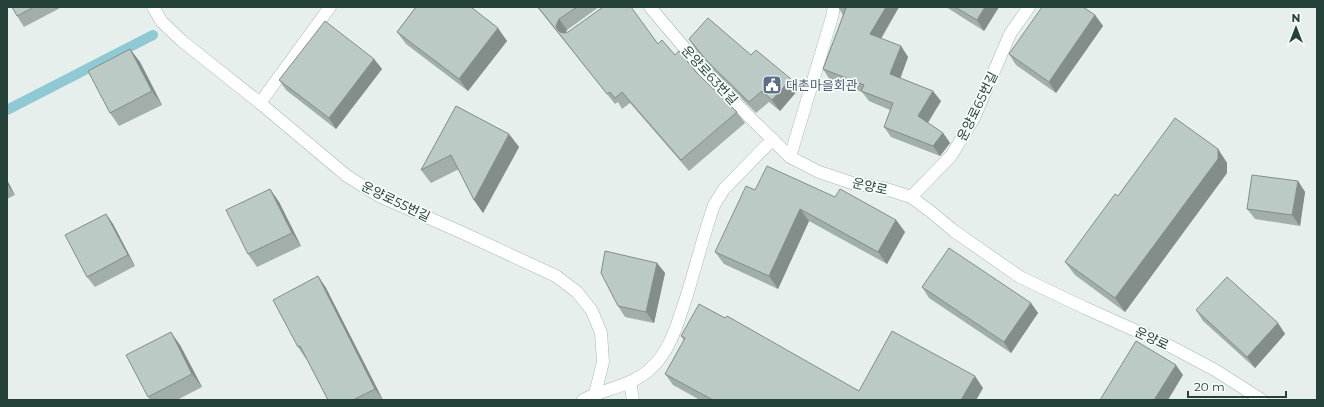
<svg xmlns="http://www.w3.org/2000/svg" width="1324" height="407" font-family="Montserrat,'Noto Sans KR',sans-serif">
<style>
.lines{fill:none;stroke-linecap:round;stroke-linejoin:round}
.stream{stroke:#8ec9d4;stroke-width:10}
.minor-casing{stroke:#a8b8b2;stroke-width:13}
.minor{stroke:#fff;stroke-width:12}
.wall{fill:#a1aea9}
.shaded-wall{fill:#838d89}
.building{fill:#bbcac4;stroke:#838d89}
.labels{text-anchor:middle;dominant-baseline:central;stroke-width:3.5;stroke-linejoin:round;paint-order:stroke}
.street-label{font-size:13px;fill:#24423a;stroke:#f7fbf9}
.service-label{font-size:13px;fill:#4e5e75;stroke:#f7fbf9;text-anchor:start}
</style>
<rect width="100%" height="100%" fill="#e6efeb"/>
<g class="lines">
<path class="stream" d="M7,110L153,35"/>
<defs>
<g id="minor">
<path d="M153,7L162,22L182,41L260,103L347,176L379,196L463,233L556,276L577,292L592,311L601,333L603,362L595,394"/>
<path d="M650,7L709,77L790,157L819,172L852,183L883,188L911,197L930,211L954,231L1020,277L1085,308L1168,345L1215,370L1262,400"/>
<path d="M260,103L330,7"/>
<path d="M790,157L832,17L834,7"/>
<path d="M911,197L951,156L974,118L1010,34L1029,7"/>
<path d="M630,382L633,400"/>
<path d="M583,400C604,389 631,386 649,370C671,352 678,321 687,295C696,265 704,234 714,205L724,189L773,139"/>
</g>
</defs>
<use href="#minor" class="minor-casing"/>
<use href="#minor" class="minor"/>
</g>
<g class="wall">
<path d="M12,7H62L24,27L17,16Z"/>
<path d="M414,7H471L507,41L468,91L406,44L397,32L415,8Z"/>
<path d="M537,7H599L567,30L565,32L658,44L675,55L696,72L737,112L745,123L689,171L630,103L622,109L618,102L615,104Z"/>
<path d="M838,7H899L881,39L901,46L908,57L900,78L941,101L928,123L943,133L950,143L940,156L891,137L884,127L890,110L869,101L862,92L830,80L823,69L843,15Z"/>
<path d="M946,7H999L984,31Z"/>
<path d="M1095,15L1103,26L1056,93L1016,65L1009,54Z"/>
<path d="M689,39L751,55L791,79L798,90L780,111L769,102L756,113L715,72L696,50Z"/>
<path d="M130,49L140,62L162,105L119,126L110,113Z"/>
<path d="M374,59L382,69L336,129L286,90L279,80Z"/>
<path d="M456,106L509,134L519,147L483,213L474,200L459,169L431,183L421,170Z"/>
<path d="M1218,149L1227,163V173L1125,312L1075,275L1065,262L1118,196Z"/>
<path d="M7,180L15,195L7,199Z"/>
<path d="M1298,181L1305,192L1300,226L1255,219L1247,209Z"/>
<path d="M270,189L279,202L301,246L257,267L248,254Z"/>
<path d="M755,190L835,197L896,220L905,232L887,264L809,221L778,289L724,264L715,252Z"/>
<path d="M106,214L113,224L135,266L95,287L87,277Z"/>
<path d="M657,263L665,273L654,323L625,317L618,306Z"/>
<path d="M318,276L326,288L383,400H328L307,359H306L298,347Z"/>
<path d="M922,287L1031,303L1038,313L1011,353L929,298Z"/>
<path d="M1196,310L1278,323L1285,334L1255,368L1203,321Z"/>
<path d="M725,318L859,391L983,388L976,400H700L673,385L665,374L684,340L681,336Z"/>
<path d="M180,345L202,387L177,400H150L148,397Z"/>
</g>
<g class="shaded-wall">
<path d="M886,7H899L877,45L870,34Z"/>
<path d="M985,7H999L984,31L977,20Z"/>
<path d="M1095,15L1103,26L1056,93L1049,82Z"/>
<path d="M559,19L567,30L564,36L557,29L556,26Z"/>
<path d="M498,28L507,41L468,91L459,79Z"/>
<path d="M901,46L908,57L898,85L890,74Z"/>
<path d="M130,49L140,62L162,105L152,91Z"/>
<path d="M374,59L382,69L336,129L329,118Z"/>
<path d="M791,79L798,90L780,111L772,100Z"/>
<path d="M933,91L941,101L925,127L918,116Z"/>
<path d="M943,133L950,143L940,156L933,146Z"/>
<path d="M509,134L519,147L483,213L474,200Z"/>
<path d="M1218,149L1227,163V173L1125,312L1115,298Z"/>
<path d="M7,180L15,195L7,184Z"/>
<path d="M1298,181L1305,192L1300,226L1292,215Z"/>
<path d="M270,189L279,202L301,246L292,233Z"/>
<path d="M800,209L809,221L778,289L769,276Z"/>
<path d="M106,214L113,224L135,266L128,255Z"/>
<path d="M896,220L905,232L887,264L878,252Z"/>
<path d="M657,263L665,273L654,323L646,312Z"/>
<path d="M318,276L326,288L383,400L375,389Z"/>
<path d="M1031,303L1038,313L1011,353L1004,342Z"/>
<path d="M1278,323L1285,334L1255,368L1247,357Z"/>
<path d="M171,332L180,345L202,387L192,374Z"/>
<path d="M1176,365L1183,375L1168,400H1154Z"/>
<path d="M975,376L983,388L976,400H961Z"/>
</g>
<g class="building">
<path d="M12,7H34L17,16Z"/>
<path d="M416,7H471L498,28L459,79L397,32Z"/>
<path d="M538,7H577L559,19L556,26L557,29L560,32L564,33L568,32L603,7H631L658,44L662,40L675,55L679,51L696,72L737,112L681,160L622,92L615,98L610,92L607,94Z"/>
<path d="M842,7H886L870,34L901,46L890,74L933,91L918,116L943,133L933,146L884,127L893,103L861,91L864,85L823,69L846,8Z"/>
<path d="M955,7H985L977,20Z"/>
<path d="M1042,7H1083L1095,15L1049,82L1009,54Z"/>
<path d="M708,18L751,55L756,50L791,79L772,100L762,91L749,102L707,61L689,39Z"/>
<path d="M325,21L374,59L329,118L279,80Z"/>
<path d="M130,49L152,91L110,113L88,71Z"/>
<path d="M456,106L509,134L474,200L451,155L421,170Z"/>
<path d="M1175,118L1218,149V159L1115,298L1065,262L1115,194L1118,196Z"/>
<path d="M767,166L835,197L840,189L896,220L878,252L800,209L769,276L715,252L746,186L755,190Z"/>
<path d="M1252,175L1298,181L1292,215L1247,209Z"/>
<path d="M270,189L292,233L248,254L226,210Z"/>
<path d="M106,214L128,255L87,277L65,235Z"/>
<path d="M949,248L1031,303L1004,342L922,287Z"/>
<path d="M605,251L657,263L646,312L618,306L601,273Z"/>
<path d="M318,276L375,389L353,400H328L300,346L298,347L273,300Z"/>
<path d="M1227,277L1278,323L1247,357L1196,310Z"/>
<path d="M699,304L725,318L727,316L859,391L892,331L975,376L961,400H713L665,374L685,338L681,336Z"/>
<path d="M171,332L192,374L148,397L126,355Z"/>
<path d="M1136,341L1176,365L1154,400H1100Z"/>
</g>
<defs>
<symbol id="civic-square" viewBox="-11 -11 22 22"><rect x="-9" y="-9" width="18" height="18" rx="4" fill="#5c6f8a" stroke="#f7fbf9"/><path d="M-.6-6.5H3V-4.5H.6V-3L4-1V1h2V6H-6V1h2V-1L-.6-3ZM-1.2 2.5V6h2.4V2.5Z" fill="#fff"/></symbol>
</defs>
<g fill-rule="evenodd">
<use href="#civic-square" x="761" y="74" width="22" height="22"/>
</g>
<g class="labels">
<g class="street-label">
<text transform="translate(710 75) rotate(47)">운양로63번길</text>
<text transform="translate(977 106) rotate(-64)">운양로65번길</text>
<text transform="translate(870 186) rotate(13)">운양로</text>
<text transform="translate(396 201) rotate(26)">운양로55번길</text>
<text transform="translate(1152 338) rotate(25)">운양로</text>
</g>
<g class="service-label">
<text x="786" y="85">대촌마을회관</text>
</g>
</g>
<rect width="1324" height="407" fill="none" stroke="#24423a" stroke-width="16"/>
<g transform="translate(1296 28)" stroke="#f7fbf9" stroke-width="3" paint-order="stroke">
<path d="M0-3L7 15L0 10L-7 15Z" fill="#24423a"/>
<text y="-6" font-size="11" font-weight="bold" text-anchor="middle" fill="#24423a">N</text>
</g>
<path d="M1188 391v6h98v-6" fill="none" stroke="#24423a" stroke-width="2"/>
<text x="1194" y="391" font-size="12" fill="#24423a" stroke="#f7fbf9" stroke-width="3" paint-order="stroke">20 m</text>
</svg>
